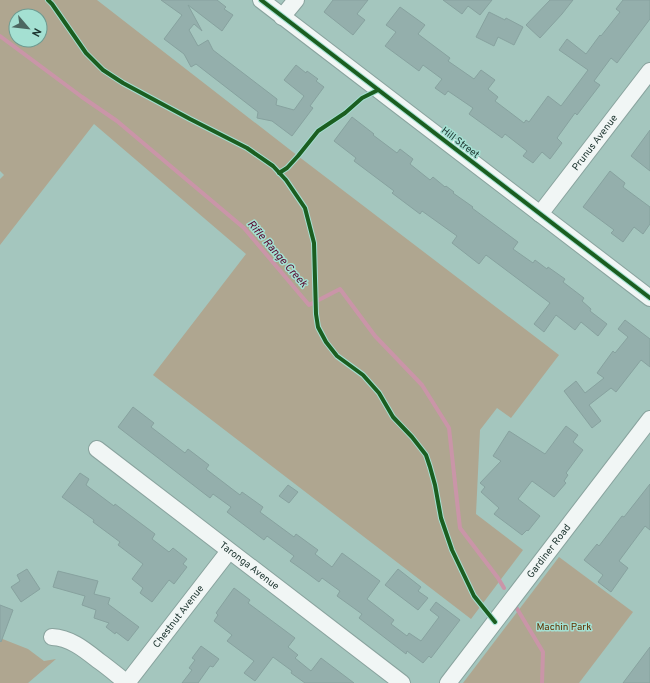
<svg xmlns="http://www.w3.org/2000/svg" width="650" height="683" font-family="Overpass,sans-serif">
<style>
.green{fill:#afa690;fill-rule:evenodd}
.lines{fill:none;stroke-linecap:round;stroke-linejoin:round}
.stream{stroke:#ca95a8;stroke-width:4}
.building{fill:#94afac;stroke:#87a29f}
.minor-casing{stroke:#89a39e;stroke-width:18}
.minor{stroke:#f1f6f5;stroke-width:16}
.cycleway-casing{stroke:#a4e0d2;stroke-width:6}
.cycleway{stroke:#1b5e20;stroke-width:4}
.labels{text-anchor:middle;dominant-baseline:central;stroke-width:3;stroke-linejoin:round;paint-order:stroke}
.street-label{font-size:10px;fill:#1c342f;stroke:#a4e0d2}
.park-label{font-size:10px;fill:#613100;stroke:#a4e0d2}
.water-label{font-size:11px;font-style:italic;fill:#58042e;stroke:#a4e0d2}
</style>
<rect width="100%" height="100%" fill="#a4c6be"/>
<g class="green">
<path d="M0,0H97L298,156L559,355L511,418L497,408L480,430L476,514L523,550L471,619L153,375L246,254L94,124L0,245V179L4,175L0,171ZM16,16H40V40H16Z"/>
<path d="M559,557L633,612L579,683H463Z"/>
<path d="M0,638L28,649L44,661L56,659L28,683H0Z"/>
</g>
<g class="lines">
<g class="stream">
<path d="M0,36L82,97L117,121L244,228L309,305L340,289L375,336L422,385L449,428L460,528L498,578L504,588"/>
<path d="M516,607L543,652L542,683"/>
</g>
</g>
<g class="building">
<path d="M161,0H217L226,7L224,9L233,15L222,31L188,5L202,31L194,24L189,30L198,46L208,40L213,50L277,99L276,105L294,110L304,96L284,80L296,65L306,73L307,71L318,79L316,81L324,87L310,106L313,108L292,136L272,121L257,118L258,112L196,64L191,67L184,54L164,39L182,15Z"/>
<path d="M333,0H368L357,14L365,20L353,35L324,12Z"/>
<path d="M443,0H492L480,15L468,6L462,14Z"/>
<path d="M550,0H573L562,14L540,38L526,25Z"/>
<path d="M623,0H650V19L617,63L611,58L594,81L600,85L577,115L575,113L557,138L562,143L550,159L542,152L533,163L523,156L527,151L505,134L502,138L469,114L473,108L448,91L445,95L435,88L442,79L423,65L419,71L385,46L396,32L386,25L400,7L425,25L418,34L450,58L448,61L474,79L481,70L495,80L488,89L498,97L495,101L524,123L526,120L529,122L548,96L561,106L588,70L559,50L567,39L586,54L600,35L601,36L620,12L616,9Z"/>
<path d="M489,12L505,20L506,18L523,27L514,45L498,37L494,46L476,37Z"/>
<path d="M352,117L374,134L373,135L397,153L400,149L413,159L410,164L430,180L433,177L445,187L446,186L454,192L453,193L473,207L472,208L518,242L513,249L533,263L535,260L547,269L548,267L565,279L563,282L584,298L582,301L591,309L590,311L607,324L598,336L581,322L575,330L556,315L544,332L534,324L550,303L486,255L479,264L452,243L457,236L422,211L420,214L392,193L394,191L354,161L356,158L334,141Z"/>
<path d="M650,130V171L631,156Z"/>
<path d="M610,171L625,183L623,187L650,207V224L643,234L634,227L623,242L611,233L614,230L583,207Z"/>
<path d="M625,320L650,339V367L641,360L616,392L611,388L589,405L601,421L592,428L564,391L576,381L585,393L604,378L597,373L613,351L615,353L628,337L618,329Z"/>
<path d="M133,407L154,423L151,427L185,453L188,449L209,465L206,469L240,495L242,492L263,507L260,512L294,537L296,534L318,550L315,554L332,567L342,553L380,581L367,599L394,620L391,624L407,636L409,633L421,641L439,617L430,610L436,602L460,620L431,658L429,656L423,663L407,651L406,654L359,618L362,614L337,596L340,591L322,578L319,582L307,573L290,561L294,556L267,536L264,540L227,512L231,507L213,494L210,498L118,427Z"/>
<path d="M566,426L578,435L573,442L583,450L566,473L568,475L564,481L566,483L554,497L532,481L518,499L540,516L528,531L527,530L522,535L494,514L499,508L481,492L485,487L480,483L501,461L493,456L509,431L545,454Z"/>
<path d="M80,473L89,479L86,485L114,506L115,504L155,534L152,539L169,552L173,548L187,559L183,564L187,567L174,584L169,580L152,602L140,593L143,588L132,579L143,564L118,545L120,542L93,522L94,520L62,497Z"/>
<path d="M650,484V530L645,526L619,561L628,568L611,592L598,582L603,575L584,560L597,544L599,546L622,516L624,517Z"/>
<path d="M288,485L298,492L289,503L279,496Z"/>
<path d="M27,569L40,589L21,602L11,587L20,581L17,575Z"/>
<path d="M398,569L421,587L418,591L428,598L418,610L385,585Z"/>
<path d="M58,571L98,581L94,594L110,598L108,604L139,627L128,641L116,632L115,634L106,627L109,623L94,618L96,610L82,605L85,596L53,587Z"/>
<path d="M234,588L250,600L248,603L295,638L288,647L298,655L295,658L311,671L321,658L354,683H305L291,673L292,671L273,657L255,681L244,673L254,661L227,641L232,635L214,621L218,615L216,613Z"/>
<path d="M0,605L13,610L1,642L0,641Z"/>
<path d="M201,646L219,659L213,667L210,666L198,683H182L192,670L189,668L195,660L192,658Z"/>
<path d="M650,647V683H623Z"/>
</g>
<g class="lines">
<defs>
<g id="minor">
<path d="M261,0L650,298"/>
<path d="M282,17L296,0"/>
<path id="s1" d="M540,214L650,71"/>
<path id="s2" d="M97,449L402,683"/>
<path d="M52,637C71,638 85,650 99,661C109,668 118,676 127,683"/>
<path id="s3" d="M127,683L229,551"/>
<path id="s4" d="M448,683L650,419"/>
</g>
</defs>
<use href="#minor" class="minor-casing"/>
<use href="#minor" class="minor"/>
<defs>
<g id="cycleway">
<path d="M48,0L52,4L86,53L103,70L123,83L190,119L247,148L273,166L286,180L305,208L314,243L316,314L318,327L326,342L337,356L363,375L379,393L393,417L412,437L426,455L430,467L435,485L441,518L452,550L474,596L495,622"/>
<path d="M261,0L650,298"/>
<path d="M279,173L287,168L298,156L318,131L345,113L362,98L378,90"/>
</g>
</defs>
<use href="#cycleway" class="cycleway-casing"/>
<use href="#cycleway" class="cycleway"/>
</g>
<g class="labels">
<g class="street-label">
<text transform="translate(460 143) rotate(37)">Hill Street</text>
<text stroke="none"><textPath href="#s1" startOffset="90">Prunus Avenue</textPath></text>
<text stroke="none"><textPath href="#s4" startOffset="166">Gardiner Road</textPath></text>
<text stroke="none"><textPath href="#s2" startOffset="192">Taronga Avenue</textPath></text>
<text stroke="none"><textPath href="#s3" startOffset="84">Chestnut Avenue</textPath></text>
</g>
<g class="park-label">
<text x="564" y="627">Machin Park</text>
</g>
<g class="water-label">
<text transform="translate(277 254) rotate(49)">Rifle Range Creek</text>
</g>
</g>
<g transform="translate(28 28) rotate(118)"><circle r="19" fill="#a4e0d2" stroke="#6e9b91"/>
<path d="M0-3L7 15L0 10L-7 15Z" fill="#4c6761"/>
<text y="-6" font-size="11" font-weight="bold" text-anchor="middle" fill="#1c342f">N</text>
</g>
</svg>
